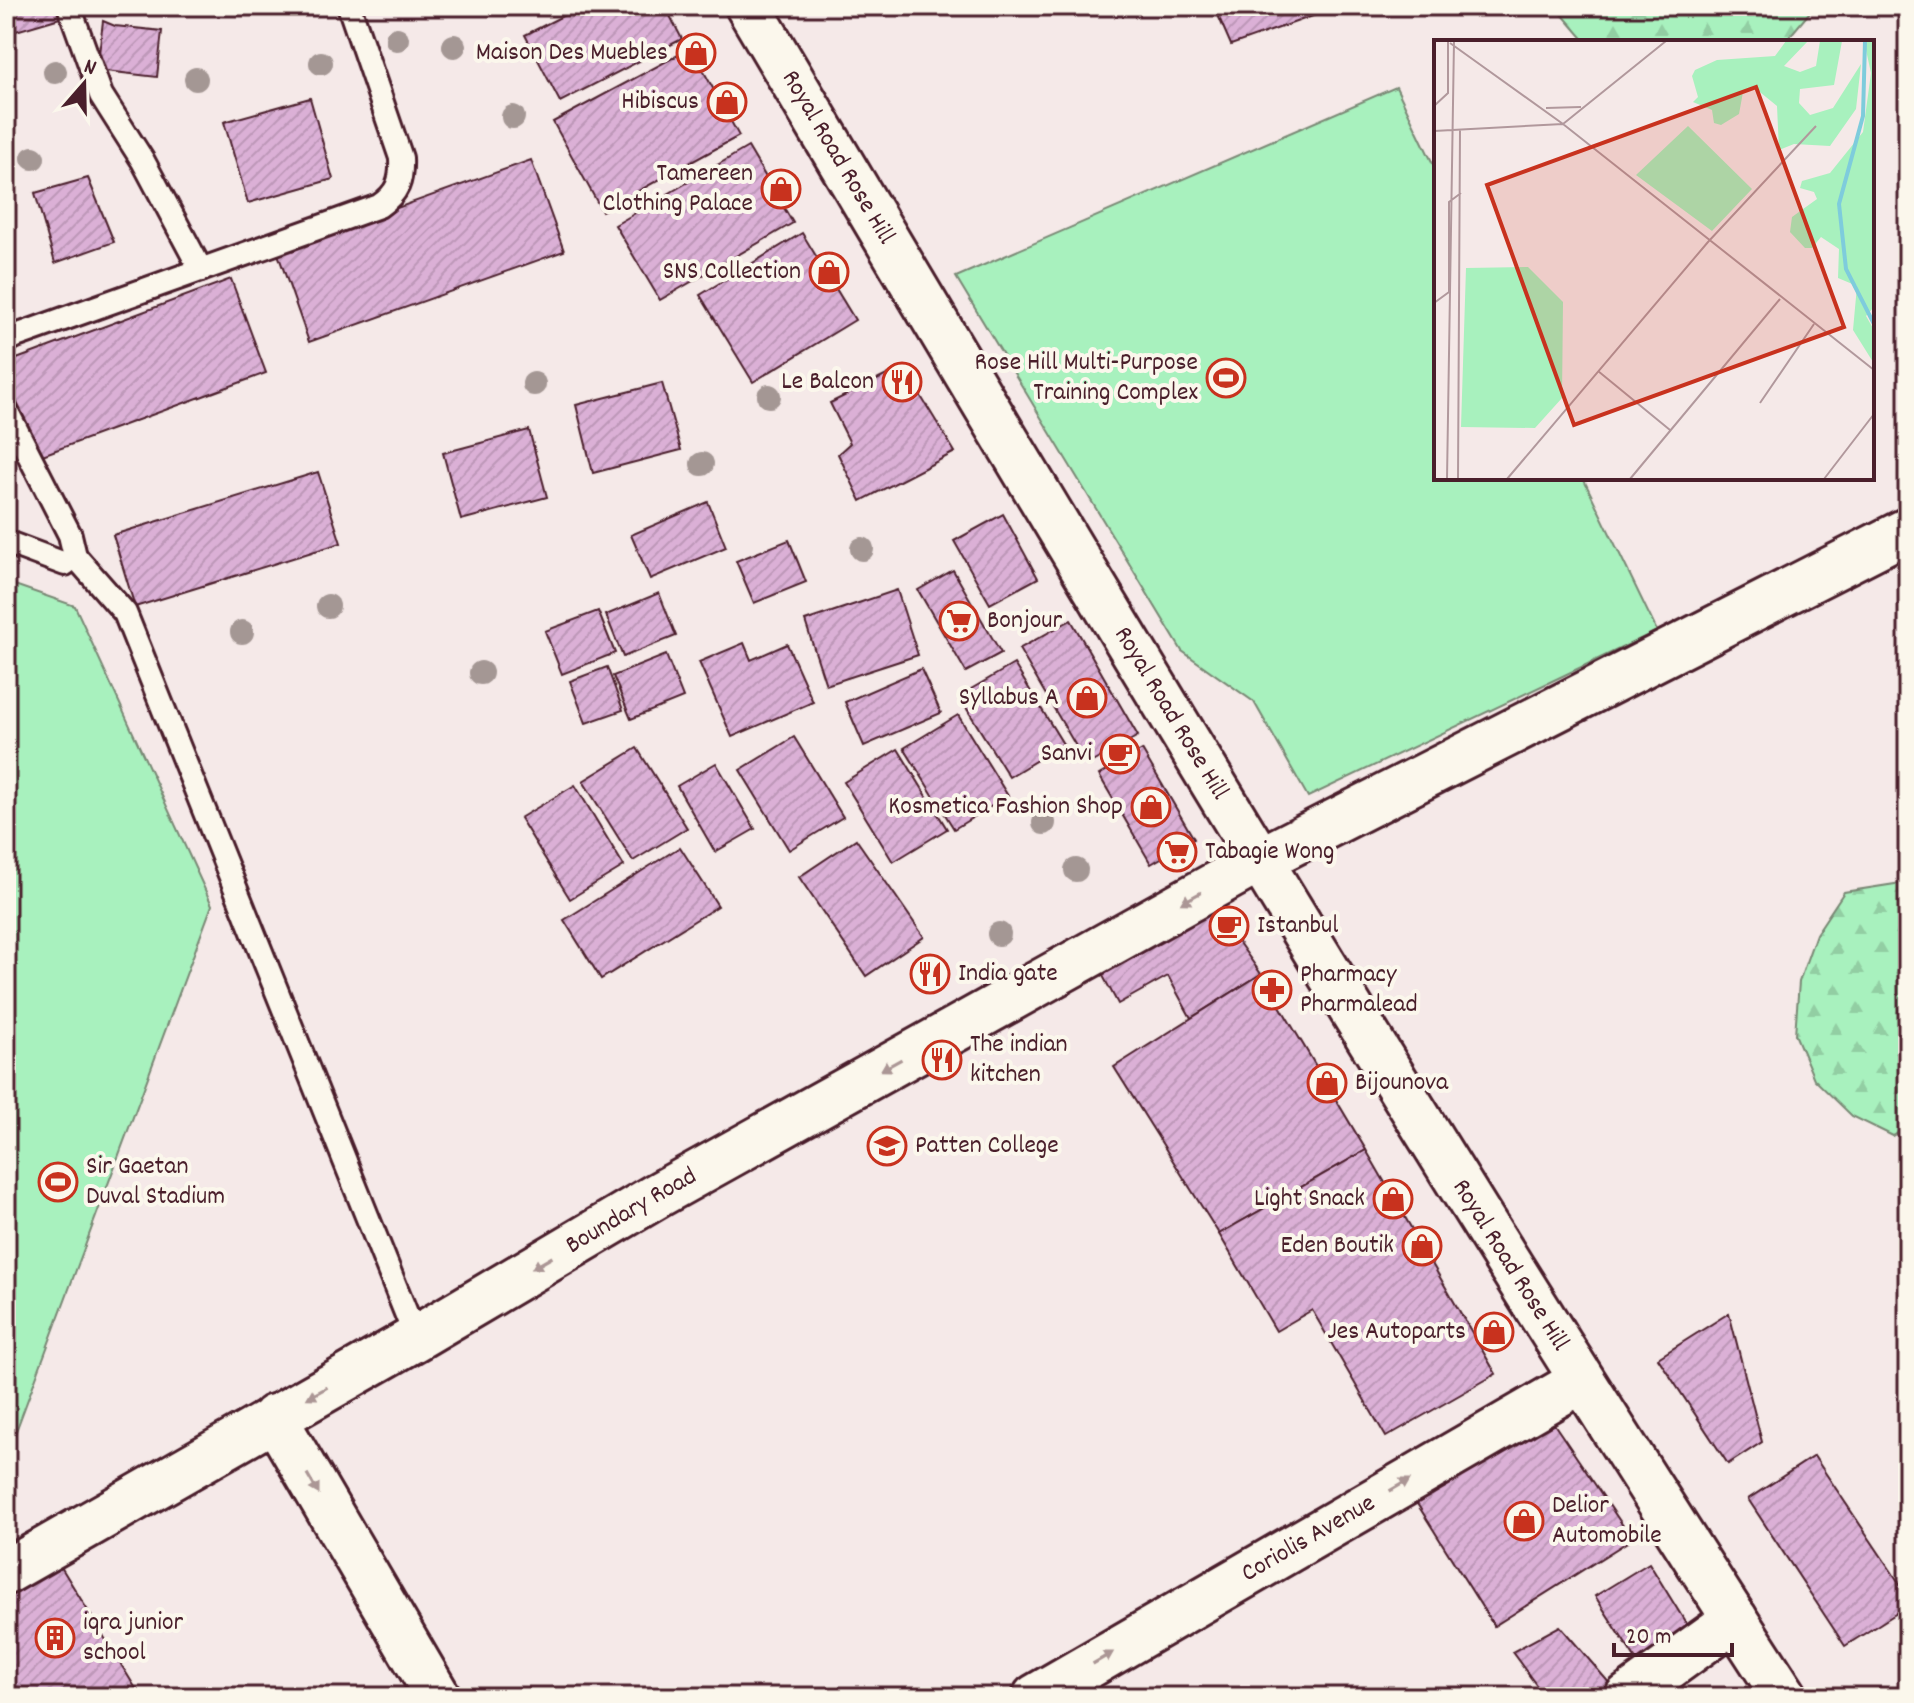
<svg xmlns="http://www.w3.org/2000/svg" width="1914" height="1703" font-family="Dekko,sans-serif">
<style>
.forest{fill:url(#forest-firs);stroke:#798874;stroke-width:2}
.pitch{fill:#a8f1be;stroke:#798874;stroke-width:2}
.building{fill:url(#building-hatch);stroke:#4a1f2b;stroke-width:2}
.lines{fill:none;stroke-linecap:round;stroke-linejoin:round}
.lane-casing{stroke:#4a1f2b;stroke-width:28}
.street-casing{stroke:#4a1f2b;stroke-width:50}
.secondary-casing{stroke:#4a1f2b;stroke-width:50}
.primary-casing{stroke:#4a1f2b;stroke-width:50}
.lane{stroke:#fbf7ec;stroke-width:22}
.street{stroke:#fbf7ec;stroke-width:44}
.secondary{stroke:#fbf7ec;stroke-width:44}
.primary{stroke:#fbf7ec;stroke-width:44}
.tree{fill:#a49794}
.oneway{fill:#ab9695}
.labels{text-anchor:middle;dominant-baseline:central;stroke-width:8;stroke-linejoin:round;paint-order:stroke}
.poi-label{font-size:26px;fill:#4a1f2b;stroke:#fbf7ec;text-anchor:end}
.street-label{font-size:26px;fill:#4a1f2b;stroke:#fbf7ec}
.inset-river{fill:none;stroke:#7eccdc;stroke-width:4}
.inset-road{fill:none;stroke:#b1989c;stroke-width:2}
.view{fill:#c8321e;fill-opacity:0.15;stroke:#c8321e;stroke-width:4}
.inset-edge{fill:none;stroke:#4a1f2b;stroke-width:4}
</style>
<defs>
<pattern id="forest-firs" width="22" height="20" patternUnits="userSpaceOnUse" patternTransform="scale(2)"><rect width="22" height="20" fill="#a8f1be"/><path d="M5 1l3.5 6h-7zM16 11l3.5 6h-7z" fill="#92cea3"/></pattern>
<pattern id="building-hatch" width="6" height="6" patternUnits="userSpaceOnUse" patternTransform="scale(2)"><rect width="6" height="6" fill="#dbb0d6"/><path d="M-1 1l2-2M0 6l6-6M5 7l2-2" fill="none" stroke="#bd97b8"/></pattern>
</defs>
<rect width="100%" height="100%" fill="#f5e9e8"/>
<filter id="ink" filterUnits="userSpaceOnUse"><feTurbulence type="fractalNoise" baseFrequency=".0125" numOctaves="2"/><feDisplacementMap in="SourceGraphic" scale="16" xChannelSelector="R" yChannelSelector="G"/><feConvolveMatrix kernelMatrix="1 2 1 2 8 2 1 2 1" color-interpolation-filters="sRGB"/></filter>
<g filter="url(#ink)">
<g class="forest">
<path d="M1555,6H1815L1785,42H1586Z"/>
<path d="M1908,882V1127L1893,1136L1852,1116L1814,1079L1795,1034L1799,982L1816,934L1844,892Z"/>
</g>
<g class="pitch">
<path d="M1396,87L1436,170V478H1583L1657,631L1308,797L1254,702L1182,651L956,277Z"/>
<path d="M6,582L75,606L212,905L6,1458Z"/>
</g>
<g class="building">
<path d="M6,6H57L60,18L6,34Z"/>
<path d="M582,6H665L682,39L560,102L525,35Z"/>
<path d="M1214,6H1341L1231,45Z"/>
<path d="M103,21L115,26L162,31L157,77L97,70Z"/>
<path d="M691,48L739,136L602,211L553,122Z"/>
<path d="M6,93L14,113L6,116Z"/>
<path d="M310,98L333,179L248,203L224,122Z"/>
<path d="M748,147L793,223L660,300L615,225Z"/>
<path d="M531,160L564,251L309,342L277,251Z"/>
<path d="M88,178L114,242L55,263L35,193Z"/>
<path d="M802,233L855,320L753,382L700,295Z"/>
<path d="M231,279L266,373L37,457L6,376V363Z"/>
<path d="M903,367L955,452L861,501L838,454L850,443L830,403Z"/>
<path d="M662,383L681,450L593,473L576,405Z"/>
<path d="M529,430L547,497L461,520L443,453Z"/>
<path d="M318,472L341,543L135,607L113,535Z"/>
<path d="M708,502L726,547L650,579L631,535Z"/>
<path d="M1003,514L1038,578L990,604L954,541Z"/>
<path d="M789,540L806,582L754,603L736,561Z"/>
<path d="M953,570L1001,653L966,672L918,590Z"/>
<path d="M897,590L918,655L826,685L805,621Z"/>
<path d="M659,593L676,636L623,657L606,615Z"/>
<path d="M598,611L615,653L562,674L545,631Z"/>
<path d="M1071,620L1138,736L1087,765L1019,649Z"/>
<path d="M744,643L751,660L787,644L813,702L732,737L699,662Z"/>
<path d="M666,655L683,698L631,719L613,676Z"/>
<path d="M1014,664L1063,744L1009,777L959,696Z"/>
<path d="M607,667L623,710L586,723L570,681Z"/>
<path d="M921,669L941,713L864,746L845,702Z"/>
<path d="M958,715L1008,796L954,829L904,748Z"/>
<path d="M794,737L843,817L789,850L740,770Z"/>
<path d="M637,748L687,828L633,861L583,781Z"/>
<path d="M898,749L947,829L893,862L844,782Z"/>
<path d="M1142,750L1194,839L1151,864L1099,775Z"/>
<path d="M716,763L755,829L715,852L677,786Z"/>
<path d="M575,785L624,866L570,899L520,818Z"/>
<path d="M856,839L924,937L866,976L799,877Z"/>
<path d="M680,847L718,906L601,979L564,920Z"/>
<path d="M1208,899L1261,974L1191,1018L1168,976L1118,1004L1095,961Z"/>
<path d="M1261,974L1366,1150L1219,1234L1114,1067Z"/>
<path d="M1366,1150L1496,1374L1386,1437L1312,1310L1276,1331L1219,1234Z"/>
<path d="M1729,1313L1762,1442L1728,1464L1658,1358Z"/>
<path d="M1550,1418L1632,1539L1494,1626L1416,1502Z"/>
<path d="M1814,1456L1908,1596V1606L1845,1646L1748,1499Z"/>
<path d="M58,1562L141,1697H15L6,1682V1595Z"/>
<path d="M1649,1563L1692,1633L1640,1666L1595,1596Z"/>
<path d="M1560,1626L1611,1685L1591,1697H1545L1512,1652Z"/>
</g>
<g class="lines">
<defs>
<g id="lane">
<path d="M69,6L101,95L143,161L201,270"/>
<path d="M6,341L16,336L379,206C398,193 402,181 401,158L349,6"/>
<path d="M6,410L70,535L75,556L65,564L6,542"/>
<path d="M75,556L125,613L416,1338"/>
</g>
<g id="street">
<path d="M1260,860L1908,530"/>
<path d="M274,1417L438,1697"/>
<path id="s1" d="M1035,1697L1581,1381"/>
<path d="M1627,1697L1735,1619"/>
</g>
<g id="secondary">
<path id="s2" d="M6,1572L416,1338L658,1195L1260,860"/>
</g>
<g id="primary">
<path id="s3" d="M748,6C1085,575 1425,1142 1785,1697"/>
</g>
</defs>
<use href="#lane" class="lane-casing"/>
<use href="#street" class="street-casing"/>
<use href="#secondary" class="secondary-casing"/>
<use href="#primary" class="primary-casing"/>
<use href="#lane" class="lane"/>
<use href="#street" class="street"/>
<use href="#secondary" class="secondary"/>
<use href="#primary" class="primary"/>
</g>
<g class="tree">
<circle cx="397" cy="39" r="12"/>
<circle cx="454" cy="46" r="12"/>
<circle cx="321" cy="63" r="12"/>
<circle cx="55" cy="72" r="12"/>
<circle cx="196" cy="79" r="12"/>
<circle cx="513" cy="117" r="12"/>
<circle cx="33" cy="158" r="12"/>
<circle cx="534" cy="384" r="12"/>
<circle cx="769" cy="396" r="12"/>
<circle cx="702" cy="464" r="12"/>
<circle cx="862" cy="549" r="12"/>
<circle cx="328" cy="606" r="12"/>
<circle cx="242" cy="632" r="12"/>
<circle cx="481" cy="673" r="12"/>
<circle cx="1044" cy="823" r="12"/>
<circle cx="1076" cy="870" r="12"/>
<circle cx="999" cy="934" r="12"/>
</g>
<defs><path id="oneway-solid" d="M-6-.8H1V-3.2L6.5 0L1 3.2V.8H-6Z" transform="scale(2)"/></defs>
<g class="oneway">
<use href="#oneway-solid" transform="translate(1191 898) rotate(151)"/>
<use href="#oneway-solid" transform="translate(891 1065) rotate(151)"/>
<use href="#oneway-solid" transform="translate(542 1263) rotate(150)"/>
<use href="#oneway-solid" transform="translate(317 1393) rotate(151)"/>
<use href="#oneway-solid" transform="translate(313 1484) rotate(60)"/>
<use href="#oneway-solid" transform="translate(1400 1485) rotate(-30)"/>
<use href="#oneway-solid" transform="translate(1103 1658) rotate(-30)"/>
</g>
</g>
<defs>
<symbol id="shop-ring" viewBox="-11 -11 22 22"><circle r="9.5" fill="#fbf7ec" stroke="#c8321e" stroke-width="1.5"/><path d="M-5-2.5h2.3a2.7 3.5 0 0 1 5.4 0H5L5.5 6h-11ZM-1.5-2.5h3a1.5 2.3 0 0 0-3 0Z" fill="#c8321e"/></symbol>
<symbol id="stadium-ring" viewBox="-11 -11 22 22"><circle r="9.5" fill="#fbf7ec" stroke="#c8321e" stroke-width="1.5"/><path d="M0-5a6.5 5 0 1 0 0 10a6.5 5 0 1 0 0-10ZM-3.5-1.8h7v3.6h-7Z" fill="#c8321e"/></symbol>
<symbol id="restaurant-ring" viewBox="-11 -11 22 22"><circle r="9.5" fill="#fbf7ec" stroke="#c8321e" stroke-width="1.5"/><path d="M-5-6h1v4h1v-4h1v4h1v-4h1v5L-1.5 .5V6h-2V.5L-5-1ZM5-6V6H3V1.5H1.5Q1.5-4 5-6Z" fill="#c8321e"/></symbol>
<symbol id="supermarket-ring" viewBox="-11 -11 22 22"><circle r="9.5" fill="#fbf7ec" stroke="#c8321e" stroke-width="1.5"/><path d="M-6-5.5h2.5l.6 2H6L4.5 2H-2.5L-4.4-4H-6ZM-1.5 3.2a1.3 1.3 0 1 0 .1 0ZM3 3.2a1.3 1.3 0 1 0 .1 0Z" fill="#c8321e"/></symbol>
<symbol id="cafe-ring" viewBox="-11 -11 22 22"><circle r="9.5" fill="#fbf7ec" stroke="#c8321e" stroke-width="1.5"/><path d="M-5.5-4.5H6V0H3Q3 3.5 0 3.5H-2.5Q-5.5 3.5-5.5 0ZM3-3.2v2h1.7v-2ZM-6 4.5H4V6H-6Z" fill="#c8321e"/></symbol>
<symbol id="pharmacy-ring" viewBox="-11 -11 22 22"><circle r="9.5" fill="#fbf7ec" stroke="#c8321e" stroke-width="1.5"/><path d="M-2-6h4v4h4v4h-4v4h-4v-4h-4v-4h4Z" fill="#c8321e"/></symbol>
<symbol id="school-ring" viewBox="-11 -11 22 22"><circle r="9.5" fill="#fbf7ec" stroke="#c8321e" stroke-width="1.5"/><path d="M0-5L7-2L0 1L-7-2ZM-4 1L0 2.5L4 1V4Q0 6-4 4Z" fill="#c8321e"/></symbol>
<symbol id="building-ring" viewBox="-11 -11 22 22"><circle r="9.5" fill="#fbf7ec" stroke="#c8321e" stroke-width="1.5"/><path d="M-4-6H4V6H1V3H-1V6H-4ZM-2.5-4.3h1.7v1.8h-1.7ZM.8-4.3h1.7v1.8H.8ZM-2.5-1h1.7V.8h-1.7ZM.8-1h1.7V.8H.8Z" fill="#c8321e"/></symbol>
</defs>
<g fill-rule="evenodd">
<use href="#shop-ring" x="674" y="31" width="44" height="44"/>
<use href="#shop-ring" x="705" y="80" width="44" height="44"/>
<use href="#shop-ring" x="759" y="167" width="44" height="44"/>
<use href="#shop-ring" x="807" y="250" width="44" height="44"/>
<use href="#stadium-ring" x="1204" y="356" width="44" height="44"/>
<use href="#restaurant-ring" x="880" y="360" width="44" height="44"/>
<use href="#supermarket-ring" x="937" y="599" width="44" height="44"/>
<use href="#shop-ring" x="1065" y="676" width="44" height="44"/>
<use href="#cafe-ring" x="1098" y="732" width="44" height="44"/>
<use href="#shop-ring" x="1129" y="785" width="44" height="44"/>
<use href="#supermarket-ring" x="1155" y="830" width="44" height="44"/>
<use href="#cafe-ring" x="1207" y="904" width="44" height="44"/>
<use href="#restaurant-ring" x="908" y="952" width="44" height="44"/>
<use href="#pharmacy-ring" x="1250" y="968" width="44" height="44"/>
<use href="#restaurant-ring" x="920" y="1038" width="44" height="44"/>
<use href="#shop-ring" x="1305" y="1061" width="44" height="44"/>
<use href="#school-ring" x="865" y="1124" width="44" height="44"/>
<use href="#stadium-ring" x="36" y="1160" width="44" height="44"/>
<use href="#shop-ring" x="1371" y="1177" width="44" height="44"/>
<use href="#shop-ring" x="1400" y="1224" width="44" height="44"/>
<use href="#shop-ring" x="1472" y="1310" width="44" height="44"/>
<use href="#shop-ring" x="1502" y="1499" width="44" height="44"/>
<use href="#building-ring" x="33" y="1616" width="44" height="44"/>
</g>
<g class="labels">
<g class="poi-label">
<text x="668" y="53">Maison Des Muebles</text>
<text x="699" y="102">Hibiscus</text>
<text x="753" y="174">Tamereen<tspan x="753" dy="30">Clothing Palace</tspan></text>
<text x="801" y="272">SNS Collection</text>
<text x="1198" y="363">Rose Hill Multi-Purpose<tspan x="1198" dy="30">Training Complex</tspan></text>
<text x="874" y="382">Le Balcon</text>
<text x="987" y="621" text-anchor="start">Bonjour</text>
<text x="1059" y="698">Syllabus A</text>
<text x="1092" y="754">Sanvi</text>
<text x="1123" y="807">Kosmetica Fashion Shop</text>
<text x="1205" y="852" text-anchor="start">Tabagie Wong</text>
<text x="1257" y="926" text-anchor="start">Istanbul</text>
<text x="958" y="974" text-anchor="start">India gate</text>
<text x="1300" y="975" text-anchor="start">Pharmacy<tspan x="1300" dy="30">Pharmalead</tspan></text>
<text x="970" y="1045" text-anchor="start">The indian<tspan x="970" dy="30">kitchen</tspan></text>
<text x="1355" y="1083" text-anchor="start">Bijounova</text>
<text x="915" y="1146" text-anchor="start">Patten College</text>
<text x="86" y="1167" text-anchor="start">Sir Gaetan<tspan x="86" dy="30">Duval Stadium</tspan></text>
<text x="1365" y="1199">Light Snack</text>
<text x="1394" y="1246">Eden Boutik</text>
<text x="1466" y="1332">Jes Autoparts</text>
<text x="1552" y="1506" text-anchor="start">Delior<tspan x="1552" dy="30">Automobile</tspan></text>
<text x="83" y="1623" text-anchor="start">iqra junior<tspan x="83" dy="30">school</tspan></text>
</g>
<g class="street-label">
<text stroke="none"><textPath href="#s3" startOffset="176">Royal Road Rose Hill</textPath></text>
<text stroke="none"><textPath href="#s3" startOffset="824">Royal Road Rose Hill</textPath></text>
<text stroke="none"><textPath href="#s2" startOffset="722">Boundary Road</textPath></text>
<text stroke="none"><textPath href="#s3" startOffset="1472">Royal Road Rose Hill</textPath></text>
<text stroke="none"><textPath href="#s1" startOffset="316">Coriolis Avenue</textPath></text>
</g>
</g>
<g transform="translate(1434 40)">
<rect width="440" height="440" fill="#f5e9e8"/>
<path d="M352,1H374L350,26L366,32L382,26L386,1H408L400,45L366,49L365,63L376,75L399,68L427,24L422,69L396,106L360,104L345,110L343,66L321,48L309,52L305,74L287,85L280,83L278,70L259,62L264,57L258,36L261,30L283,20L341,16ZM430,1H440V267L432,276L440,290L439,322L419,290L423,246L404,238L405,209L387,197L378,208H371L356,192L358,177L383,159L380,152L366,148L368,141L396,133L429,92L437,33Z" fill="#a8f1be"/>
<path d="M254,86L318,149L278,191L202,135ZM94,227L129,262L128,358L101,388L27,387L32,228Z" fill="#a8f1be"/>
<path class="inset-river" d="M431,1L429,76L405,164L412,229L440,284"/>
<path class="inset-road" d="M16,3L129,84L440,330M0,66L14,53V2M112,68L147,67M129,84L232,1M0,91L129,84M274,202L382,86M0,263L15,252V162L27,153M164,331L236,390M326,363L380,284M13,439L20,1M24,439L26,90M73,439L274,202M196,439L346,259M390,439L440,374"/>
<path class="view" d="M322,47L410,287L140,385L53,145Z"/>
<rect width="440" height="440" class="inset-edge"/>
</g>
<rect width="1914" height="1703" fill="none" stroke="#fbf7ec" stroke-width="32"/>
<rect x="16" y="16" width="1882" height="1671" fill="none" stroke="#4a1f2b" stroke-width="3" filter="url(#ink)"/>
<g transform="translate(84 84) rotate(20)" stroke="#fbf7ec" stroke-width="6" paint-order="stroke">
<path d="M0-6L14 30L0 20L-14 30Z" fill="#4a1f2b"/>
<text y="-12" font-size="22" font-weight="bold" text-anchor="middle" fill="#4a1f2b">N</text>
</g>
<path d="M1614 1643v12h118v-12" fill="none" stroke="#4a1f2b" stroke-width="4"/>
<text x="1626" y="1643" font-size="24" fill="#4a1f2b" stroke="#fbf7ec" stroke-width="6" paint-order="stroke">20 m</text>
</svg>
